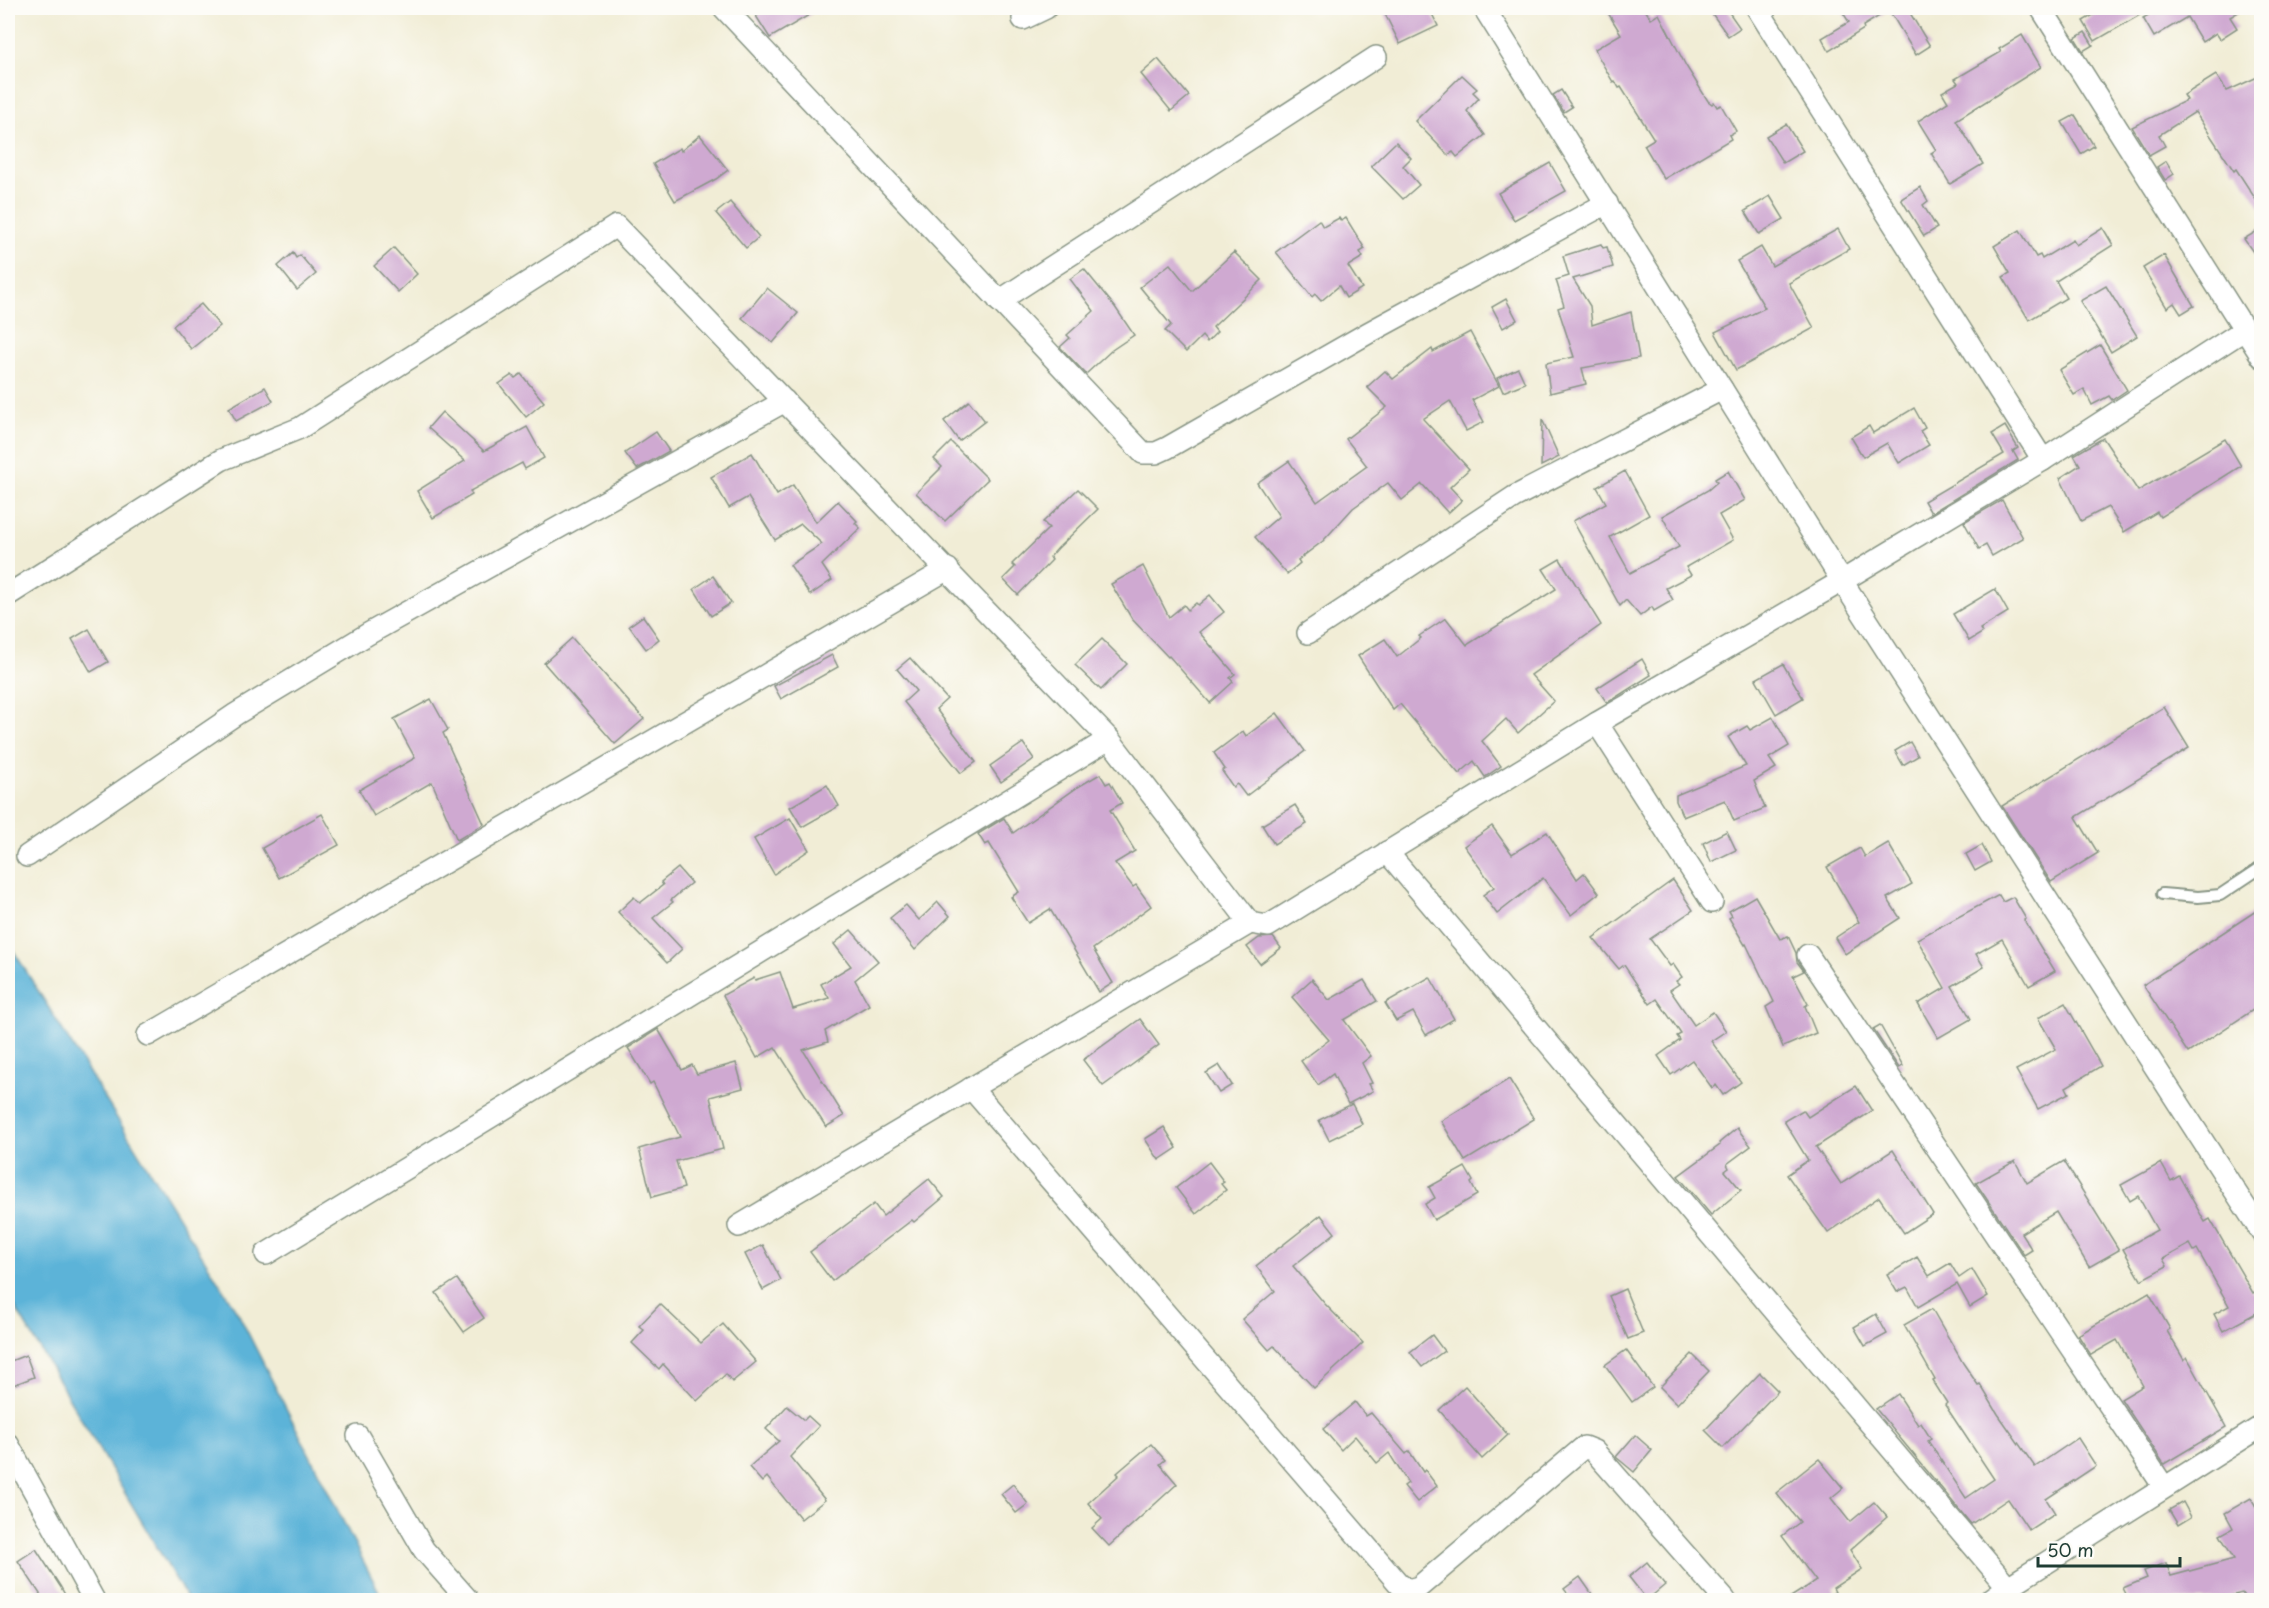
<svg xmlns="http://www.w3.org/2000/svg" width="2269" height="1608" font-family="'Playpen Sans',sans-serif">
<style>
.water{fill:#5bb3d8;stroke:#3d7886;stroke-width:1.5}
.building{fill:#cfa9d1}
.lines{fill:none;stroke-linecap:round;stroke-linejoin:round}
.lane-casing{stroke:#889585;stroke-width:14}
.street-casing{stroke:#889585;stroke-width:24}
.lane{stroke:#fff;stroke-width:10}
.street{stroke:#fff;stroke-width:21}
</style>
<rect width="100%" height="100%" fill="#fdfcf7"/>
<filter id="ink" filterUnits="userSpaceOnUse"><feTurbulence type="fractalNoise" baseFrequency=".0167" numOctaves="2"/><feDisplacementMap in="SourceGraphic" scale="12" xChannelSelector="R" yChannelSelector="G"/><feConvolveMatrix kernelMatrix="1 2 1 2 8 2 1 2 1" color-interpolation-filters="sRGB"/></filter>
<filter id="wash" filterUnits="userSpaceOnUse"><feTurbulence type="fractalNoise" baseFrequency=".008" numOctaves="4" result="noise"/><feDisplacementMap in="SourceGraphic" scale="24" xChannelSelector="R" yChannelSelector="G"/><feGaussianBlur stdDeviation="1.35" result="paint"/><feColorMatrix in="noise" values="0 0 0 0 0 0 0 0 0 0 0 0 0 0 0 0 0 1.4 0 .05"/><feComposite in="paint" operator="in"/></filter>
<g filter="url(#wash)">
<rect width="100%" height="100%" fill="#f1edd6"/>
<path class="water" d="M8,942L239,1315L383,1600H188L8,1295Z"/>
<g id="blocks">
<g class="building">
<path d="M770,8H821L770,38L756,16Z"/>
<path d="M1382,8H1429L1438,26L1400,44Z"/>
<path d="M1605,8H1644L1651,19L1659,14L1686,66L1708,101L1712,104L1714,102L1717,107L1721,105L1736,131L1729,135L1731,139L1664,179L1644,145L1654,139L1621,87L1619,88L1615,81L1613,82L1598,56L1595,49L1621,34Z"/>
<path d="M1708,8H1726L1740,28L1728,36Z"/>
<path d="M1840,8H1907L1930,46L1916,55L1889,10L1863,26L1864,29L1829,51L1822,38L1849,22Z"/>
<path d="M2105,8H2152L2095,41L2083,21Z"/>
<path d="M2161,8H2245L2230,17L2237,28L2220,39L2216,33L2202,42L2187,17L2154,37L2143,18Z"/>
<path d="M2085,32L2093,45L2083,51L2075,38Z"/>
<path d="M2022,35L2041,67L1956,120L1983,164L1950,184L1931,153L1936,150L1918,121L1948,102L1942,92L1958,83L1955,79L2001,52L1999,49Z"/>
<path d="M1158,59L1189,96L1171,111L1141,74Z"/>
<path d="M1462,75L1477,89L1473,92L1479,98L1467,111L1485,135L1457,157L1453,152L1448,155L1415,121Z"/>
<path d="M2216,75L2227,91L2262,75V209L2236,169L2234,171L2195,112L2159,135L2165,146L2149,155L2132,127L2187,100L2184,95Z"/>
<path d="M1561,90L1572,107L1564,112L1553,95Z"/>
<path d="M2075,115L2094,146L2081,154L2062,122Z"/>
<path d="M1786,124L1803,151L1783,163L1766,136Z"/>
<path d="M700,135L728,170L716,179L675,201L653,164L680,148L681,151Z"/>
<path d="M1396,142L1411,158L1403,166L1419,185L1403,199L1371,166Z"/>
<path d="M2166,161L2174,174L2165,180L2157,167Z"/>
<path d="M1550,163L1566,191L1514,220L1498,193Z"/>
<path d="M1920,187L1928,201L1923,205L1937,228L1924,236L1901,199Z"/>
<path d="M1770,196L1784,219L1759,234L1745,211Z"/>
<path d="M730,202L759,237L746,248L716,213Z"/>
<path d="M1339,218L1341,221L1346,218L1365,249L1360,252L1363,257L1348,266L1362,288L1346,298L1339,286L1321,301L1315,294L1312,297L1276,252L1319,220L1323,227Z"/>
<path d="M2103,228L2113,245L2056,281L2066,298L2029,320L2003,277L2010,273L1994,246L2020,230L2036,257L2040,255L2042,259L2073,240L2076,245Z"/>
<path d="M2262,228V265L2244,239Z"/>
<path d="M1838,229L1849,249L1789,283L1814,328L1736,370L1715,332L1765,308L1737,261L1761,247L1772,266Z"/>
<path d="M1601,244L1603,248L1607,247L1613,267L1573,279L1590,306L1592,325L1631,312L1639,358L1582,368L1586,384L1550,393L1546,363L1574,357L1558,308L1564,306L1556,280L1569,276L1563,256Z"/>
<path d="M394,248L417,274L398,292L374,266Z"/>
<path d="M1234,252L1262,280L1213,327L1217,332L1207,342L1202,336L1186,352L1165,331L1171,325L1140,287L1170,264L1192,291Z"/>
<path d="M293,253L296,258L300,255L316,274L297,290L278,266Z"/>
<path d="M2164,255L2194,306L2181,314L2174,303L2167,308L2143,268Z"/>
<path d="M1084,269L1115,307L1134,335L1112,350L1086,374L1060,347L1070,338L1067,335L1094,311L1070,279Z"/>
<path d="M2106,286L2137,336L2111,352L2080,301Z"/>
<path d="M767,288L798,313L773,343L742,318Z"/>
<path d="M1506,299L1517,320L1503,328L1492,307Z"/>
<path d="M201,304L220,326L191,349L173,326Z"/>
<path d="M1470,332L1499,386L1472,400L1484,422L1466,431L1450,401L1423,419L1469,469L1450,487L1462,500L1448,513L1422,484L1402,500L1388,483L1353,508L1323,541L1298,560L1300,563L1287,574L1255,537L1279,516L1257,483L1289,461L1317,502L1367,466L1346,439L1387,407L1367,387L1385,371L1393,379L1432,349L1433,352Z"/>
<path d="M2100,345L2127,390L2112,400L2109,396L2092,405L2084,389L2074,395L2059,370Z"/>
<path d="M1518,368L1525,383L1503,392L1497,378Z"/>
<path d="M521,374L544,402L526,417L499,384L512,375L515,378Z"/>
<path d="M265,387L273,401L236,421L229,408Z"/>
<path d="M969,401L985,421L959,441L944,421Z"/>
<path d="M1914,408L1925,428L1920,431L1929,445L1899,463L1887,443L1863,457L1851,437L1869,426L1873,433Z"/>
<path d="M442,412L484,451L527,427L544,458L525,469L522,463L470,491L472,495L433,518L417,491L465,461L428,428Z"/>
<path d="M1542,419L1559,457L1541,466Z"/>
<path d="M2005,426L2018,448L2013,451L2018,460L1931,513L1924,501L2004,454L1992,434Z"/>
<path d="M656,432L669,451L637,469L625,453Z"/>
<path d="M2103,438L2138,491L2225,439L2241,466L2160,517L2157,512L2124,532L2108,507L2081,521L2060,478L2080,465L2074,455Z"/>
<path d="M951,442L988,479L945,521L916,493L942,467L934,459Z"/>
<path d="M752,453L777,495L793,485L816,522L838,501L857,521L855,523L860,528L822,565L832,580L810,595L790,565L822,544L801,524L775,540L748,497L729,508L711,477Z"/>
<path d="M1625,471L1649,515L1610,537L1630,573L1679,547L1662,516L1708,490L1717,482L1715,479L1728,471L1745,500L1719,515L1733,540L1686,567L1691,575L1666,588L1673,600L1654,611L1652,607L1640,616L1626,600L1620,606L1573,521L1606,503L1597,487Z"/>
<path d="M1078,489L1098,509L1058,548L1050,557L1052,560L1018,595L1003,579L1015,567L1012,564L1049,528L1043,522Z"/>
<path d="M2002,500L2023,538L1992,556L1986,545L1979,549L1964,522Z"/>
<path d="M1560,559L1601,625L1531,675L1554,701L1518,733L1506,719L1482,741L1501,766L1485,777L1474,761L1459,774L1400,704L1393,710L1358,656L1385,639L1397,657L1421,638L1419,636L1446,618L1467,645L1556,589L1543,569Z"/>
<path d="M1143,566L1169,617L1184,605L1188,610L1196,603L1198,605L1210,595L1224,612L1199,632L1235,674L1230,678L1233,682L1210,703L1169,656L1168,657L1132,619L1111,584Z"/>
<path d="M713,576L731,603L711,616L694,589Z"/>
<path d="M1995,589L2008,612L1980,629L1982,633L1969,641L1953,614Z"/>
<path d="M643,616L659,639L646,649L629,626Z"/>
<path d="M89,629L108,662L91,672L72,639Z"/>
<path d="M572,638L644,719L615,744L544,663Z"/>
<path d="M1102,639L1127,664L1101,690L1075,665Z"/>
<path d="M832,655L838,667L781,699L774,686Z"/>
<path d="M910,658L947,699L936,709L976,762L961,773L904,702L916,691L897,669Z"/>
<path d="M1642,659L1651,675L1607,703L1597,688Z"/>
<path d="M1783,664L1803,698L1776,714L1756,679Z"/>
<path d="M431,699L448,730L443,733L484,824L457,840L432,782L374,816L359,790L415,758L394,719Z"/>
<path d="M2164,707L2189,748L2076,817L2098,853L2051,882L2002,806Z"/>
<path d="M1277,713L1305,751L1246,796L1237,784L1233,787L1222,771L1225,769L1214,753L1243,731L1246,736Z"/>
<path d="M1773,717L1789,746L1769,758L1776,768L1754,781L1765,808L1734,821L1725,800L1683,817L1676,801V795L1746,766L1728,737L1747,726L1750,730Z"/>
<path d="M1910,742L1918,756L1903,765L1895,751Z"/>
<path d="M1023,743L1034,759L1001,782L990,766Z"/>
<path d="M1100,774L1106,784L1110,782L1122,803L1110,810L1135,851L1115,863L1133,887L1136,885L1151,906L1093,949L1113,983L1099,992L1050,909L1028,923L1011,897L1019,892L989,843L985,845L978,834L1004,818L1013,833L1078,787Z"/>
<path d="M827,785L839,806L802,827L790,807Z"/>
<path d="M1295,805L1307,824L1274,844L1262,825Z"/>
<path d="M322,814L339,845L279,878L262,848Z"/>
<path d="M790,818L809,850L774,874L754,839Z"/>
<path d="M1492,826L1512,854L1547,832L1577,879L1584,873L1599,893L1571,915L1543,878L1497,914L1483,895L1494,887L1464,846Z"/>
<path d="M1727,831L1736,850L1711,862L1703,843Z"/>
<path d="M1888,843L1912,884L1887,898L1900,918L1845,954L1835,938L1859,922L1827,867L1860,848L1865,857Z"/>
<path d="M1982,845L1991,862L1975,871L1966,854Z"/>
<path d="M678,868L691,883L671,900L673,902L653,918L682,949L667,963L618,912L634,897L640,903L663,885L661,882Z"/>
<path d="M1673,880L1693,910L1650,939L1670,966L1673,964L1682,977L1676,981L1679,984L1670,990L1694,1025L1713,1012L1726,1031L1711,1041L1741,1082L1723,1095L1716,1085L1712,1088L1692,1060L1671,1075L1658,1056L1680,1040L1677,1036L1681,1034L1657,999L1650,1004L1624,965L1619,969L1593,938Z"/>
<path d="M1999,895L2003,902L2013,897L2026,919L2024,920L2055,971L2029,986L2002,939L1976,954L1984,967L1952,986L1971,1019L1938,1038L1918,1004L1945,988L1917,939Z"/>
<path d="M1755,896L1780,939L1788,936L1796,953L1797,962L1804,971L1793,976L1808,1004L1805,1006L1816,1033L1783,1047L1766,1007L1774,1002L1746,944L1745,945L1729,918L1732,916L1729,911Z"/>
<path d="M938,902L950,916L915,950L890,918L906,905L919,920Z"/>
<path d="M2262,907V1004L2188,1053L2143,985Z"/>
<path d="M851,930L878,961L855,980L869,1005L825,1031L828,1042L803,1050L844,1116L826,1127L775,1047L757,1058L723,995L754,978L755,980L780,972L793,1009L829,998L821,984L851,966L834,944Z"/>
<path d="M1273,937L1281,948L1260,964L1247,947L1259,938Z"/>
<path d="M1430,977L1454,1019L1426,1035L1413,1012L1396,1021L1385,1003Z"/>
<path d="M1312,979L1329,1000L1364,980L1377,1001L1344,1020L1371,1056L1362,1063L1372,1083L1369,1084L1373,1091L1348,1104L1333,1074L1318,1085L1301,1061L1329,1040L1292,997Z"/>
<path d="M2065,1003L2101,1066L2066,1087L2069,1093L2038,1109L2016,1070L2056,1049L2038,1018Z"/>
<path d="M1140,1019L1159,1045L1103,1086L1083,1060Z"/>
<path d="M1880,1025L1903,1066L1899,1068L1873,1029Z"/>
<path d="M658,1029L682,1070L692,1065L697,1074L736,1063L743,1088L710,1097L723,1149L676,1161L684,1188L652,1197L639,1149L680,1137L653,1082L650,1084L628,1048Z"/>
<path d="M1219,1065L1232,1085L1219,1093L1206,1073Z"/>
<path d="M1509,1079L1534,1119L1465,1161L1441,1121Z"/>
<path d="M1856,1086L1872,1111L1816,1147L1841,1184L1893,1150L1933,1214L1904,1233L1879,1197L1828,1233L1787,1175L1808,1160L1784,1121L1803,1110L1808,1117Z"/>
<path d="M1352,1104L1362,1124L1329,1140L1319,1120Z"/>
<path d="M1164,1127L1177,1148L1159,1160L1145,1139Z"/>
<path d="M1737,1128L1751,1146L1727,1164L1729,1168L1725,1171L1741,1190L1711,1215L1678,1176L1720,1145L1719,1143Z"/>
<path d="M2015,1161L2027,1183L2064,1161L2119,1250L2089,1267L2056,1212L2021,1233L2032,1250L2024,1255L1976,1183Z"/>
<path d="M1209,1162L1224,1182L1221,1184L1226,1190L1196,1214L1176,1188Z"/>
<path d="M2161,1163L2171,1181L2179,1176L2205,1222L2210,1219L2253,1293L2262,1288V1310L2223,1331L2214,1314L2229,1306L2197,1249L2194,1251L2190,1244L2163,1259L2167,1266L2141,1280L2123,1249L2157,1230L2138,1196L2130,1201L2121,1185Z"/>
<path d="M1465,1167L1473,1181L1471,1183L1477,1195L1434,1220L1425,1204L1435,1198L1429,1187Z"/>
<path d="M929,1179L944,1197L914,1222L912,1220L832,1281L810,1252L874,1204L883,1216Z"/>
<path d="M1321,1215L1335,1233L1293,1266L1325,1304L1363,1343L1314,1388L1274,1346L1269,1350L1242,1319L1275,1291L1256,1266Z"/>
<path d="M763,1245L781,1280L763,1290L745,1254Z"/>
<path d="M1917,1257L1929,1276L1950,1263L1959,1278L1972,1269L1988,1296L1970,1307L1957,1284L1918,1307L1907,1287L1897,1292L1887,1275Z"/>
<path d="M457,1279L484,1318L464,1332L436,1293Z"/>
<path d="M1625,1289L1643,1333L1628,1339L1609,1296Z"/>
<path d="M2149,1293L2170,1329L2167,1331L2184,1360L2187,1357L2226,1427L2164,1464L2121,1399L2143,1386L2117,1340L2091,1355L2078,1335Z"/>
<path d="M660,1304L701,1343L723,1324L756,1362L732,1382L726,1374L697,1401L663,1364L659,1369L632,1343L644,1330L639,1326Z"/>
<path d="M1932,1309L1963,1363L1978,1385L1980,1384L1998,1414L2035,1467L2078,1438L2096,1466L2046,1499L2055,1513L2029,1530L2008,1499L1971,1524L1876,1409L1898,1394L1918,1425L1921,1423L1931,1439L1928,1441L1966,1498L1994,1479L1945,1405L1947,1403L1933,1381L1935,1380L1904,1325Z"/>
<path d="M1876,1314L1887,1334L1865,1346L1854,1327Z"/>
<path d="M1432,1335L1444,1351L1422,1367L1410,1352Z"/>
<path d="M1626,1350L1653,1387L1632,1402L1605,1365Z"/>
<path d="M1692,1354L1709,1371L1677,1404L1660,1387Z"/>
<path d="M26,1355L34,1377L8,1387V1362Z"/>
<path d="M1760,1373L1778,1391L1723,1448L1705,1430Z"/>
<path d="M1465,1386L1508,1435L1482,1459L1439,1410Z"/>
<path d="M1355,1402L1366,1416L1371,1413L1406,1454L1409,1451L1423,1472L1425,1470L1437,1486L1417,1502L1404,1486L1408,1483L1389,1453L1377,1463L1355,1436L1341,1450L1323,1429Z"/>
<path d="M787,1406L804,1420L808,1416L819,1426L790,1457L825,1500L801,1519L767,1477L762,1482L749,1467L779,1441L766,1429Z"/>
<path d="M1635,1435L1652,1450L1634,1472L1616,1457Z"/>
<path d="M1151,1444L1165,1460L1160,1464L1177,1484L1109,1546L1092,1528L1102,1519L1088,1503L1119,1475L1117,1473Z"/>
<path d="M1819,1459L1843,1488L1831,1498L1850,1522L1874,1502L1887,1517L1850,1550L1862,1569L1833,1588L1835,1592L1821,1600H1786L1816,1581L1782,1536L1800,1522L1776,1493Z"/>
<path d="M1013,1484L1028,1504L1016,1513L1001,1494Z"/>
<path d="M2251,1498L2262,1517V1600H2246L2242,1593L2213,1600H2129L2123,1588L2147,1578L2144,1571L2166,1563L2171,1576L2234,1559L2220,1535L2233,1528L2225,1513Z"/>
<path d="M2183,1502L2191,1517L2178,1525L2169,1510Z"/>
<path d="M36,1549L60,1586L68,1600H44L18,1561Z"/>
<path d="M1647,1562L1665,1585L1647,1600L1629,1577Z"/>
<path d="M1580,1577L1592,1594L1583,1600H1573L1564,1589Z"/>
</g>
</g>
</g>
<g filter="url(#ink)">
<use href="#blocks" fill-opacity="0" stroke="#889585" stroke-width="1.5"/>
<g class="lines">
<defs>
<path id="lane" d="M2162,894L2198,897L2220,895L2262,867"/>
<g id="street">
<path d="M724,8L1143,453H1156L1167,448L1368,333L1607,203"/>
<path d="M1484,8L1842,581L2262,1233"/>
<path d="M1757,8L2043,460"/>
<path d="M2041,8L2262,357"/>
<path d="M1023,19L1046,8"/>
<path d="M999,301L1376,57"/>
<path d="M8,595L221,460L300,428L616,226L1109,739L1250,923L1268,926L1597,723L1842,581L2043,460L2244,330"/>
<path d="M1308,633L1514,497L1722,389"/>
<path d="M1597,723L1712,902"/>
<path d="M1387,852L2008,1587"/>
<path d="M27,856L236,714L368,634L785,401"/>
<path d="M1808,955L2164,1487"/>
<path d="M148,1035L948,569"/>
<path d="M971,1088L1399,1584L1408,1590L1419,1587L1584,1447L1594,1451L1725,1600"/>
<path d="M739,1226L1250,923"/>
<path d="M266,1254L1109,739"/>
<path d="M358,1436L424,1550L468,1600"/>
<path d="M8,1444L94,1600"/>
<path d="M1990,1600L2008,1587L2262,1426"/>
</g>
</defs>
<use href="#lane" class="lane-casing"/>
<use href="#street" class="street-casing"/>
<use href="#lane" class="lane"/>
<use href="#street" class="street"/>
</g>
</g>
<rect width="2269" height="1608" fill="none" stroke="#fdfcf7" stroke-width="30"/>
<path d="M2038 1557v9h142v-9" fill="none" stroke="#1f3d34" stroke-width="3"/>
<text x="2047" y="1557" font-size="18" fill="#1f3d34" stroke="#fdfcf7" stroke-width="4.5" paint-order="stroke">50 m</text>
</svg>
